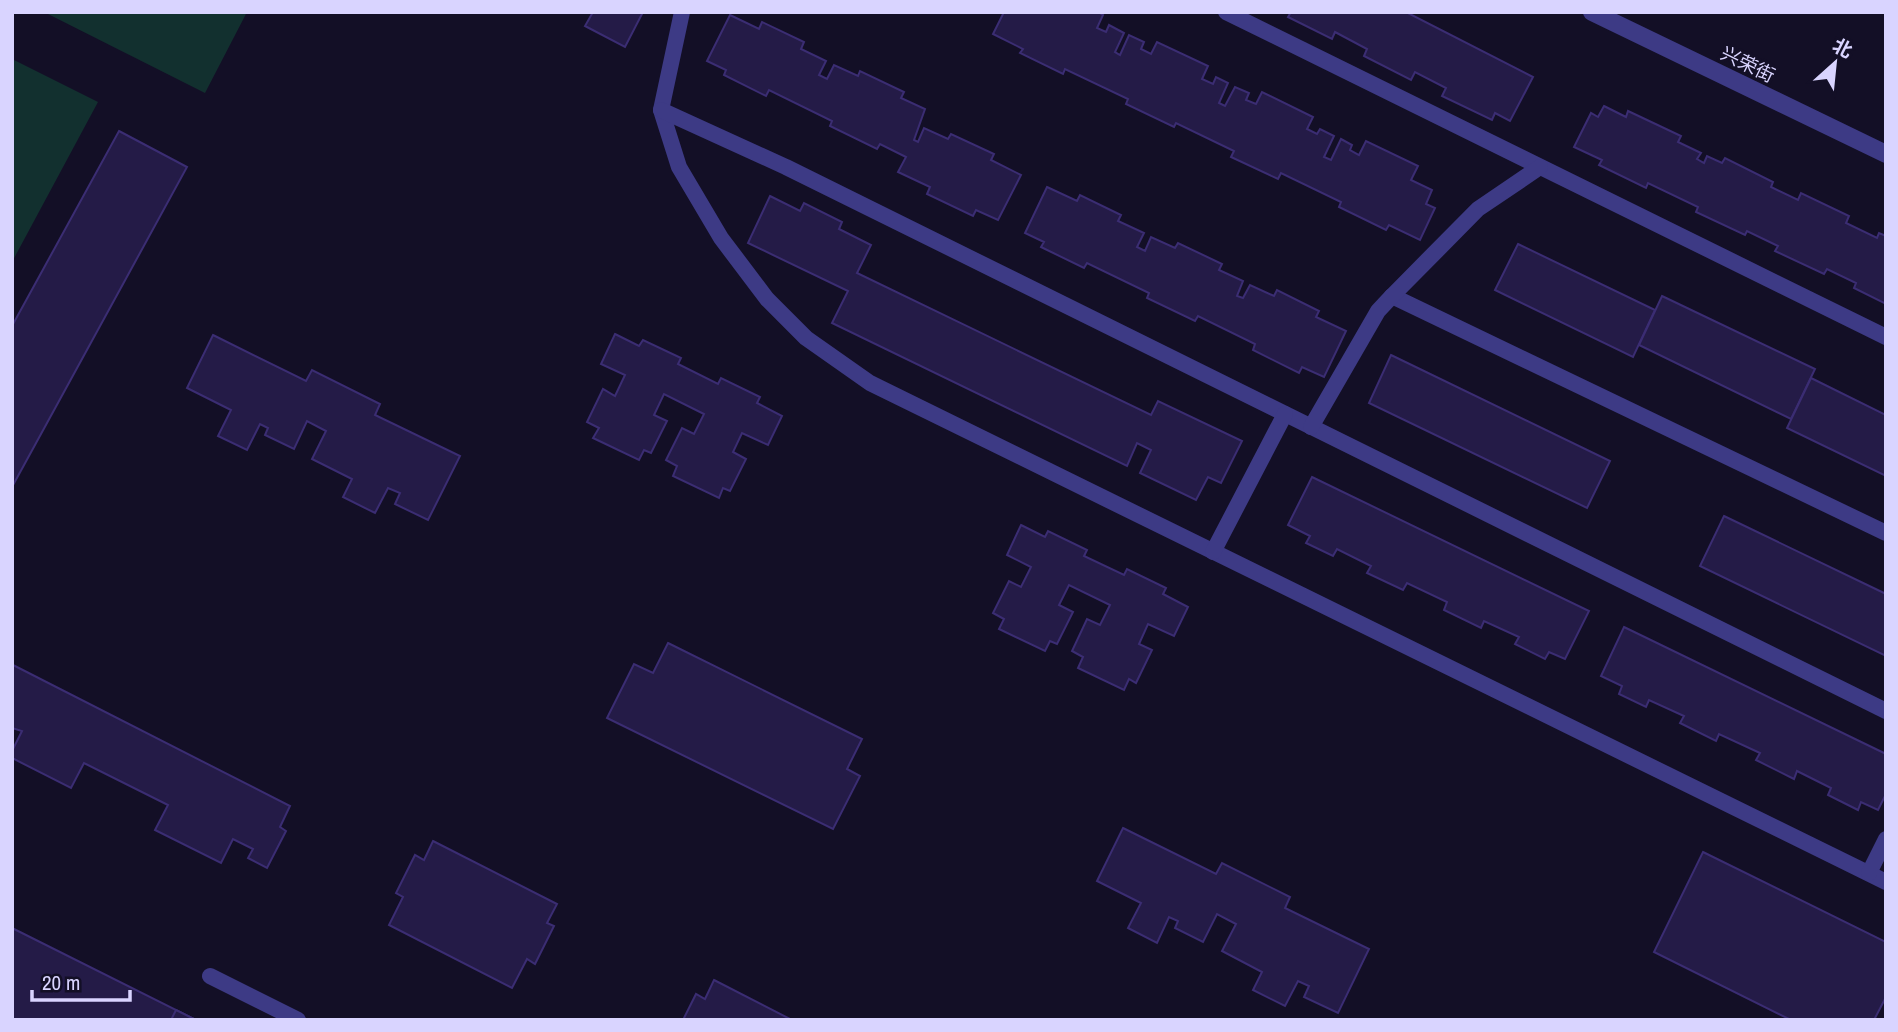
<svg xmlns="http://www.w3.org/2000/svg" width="1898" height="1032" font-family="'Archivo Narrow','Noto Sans SC',sans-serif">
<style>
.green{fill:#12302f}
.building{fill:#241b47;stroke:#3b2d73;stroke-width:2}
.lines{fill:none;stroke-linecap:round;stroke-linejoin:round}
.service{stroke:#3d3a85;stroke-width:16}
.tertiary{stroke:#3d3a85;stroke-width:18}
.labels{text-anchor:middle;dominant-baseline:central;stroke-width:6;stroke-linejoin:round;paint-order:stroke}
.street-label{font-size:19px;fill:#d9d4ff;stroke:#130f26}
</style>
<rect width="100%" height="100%" fill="#130f26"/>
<g class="green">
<path d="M44,12H247L205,93Z"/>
<path d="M12,59L98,102L12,262Z"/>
</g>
<g class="building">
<path d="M593,12H643L625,47L585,26Z"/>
<path d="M1004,12H1098L1103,15L1097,28L1106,32L1109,25L1124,33L1115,52L1120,55L1129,35L1144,42L1141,49L1151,54L1157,42L1208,66L1202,79L1213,84L1216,77L1228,83L1219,103L1225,106L1235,87L1249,93L1246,100L1256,104L1262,92L1313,117L1307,129L1317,134L1320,129L1334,136L1324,157L1331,160L1341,139L1352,145L1350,150L1359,155L1366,141L1418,166L1411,180L1432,190L1426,204L1435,208L1420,240L1389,225L1386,230L1339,207L1341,202L1281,173L1278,179L1231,157L1234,151L1176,123L1174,127L1126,104L1128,99L1065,69L1063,74L1020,53L1023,49L993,34Z"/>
<path d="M1291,12H1406L1533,77L1510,121L1495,113L1492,120L1442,96L1446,88L1415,72L1411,80L1364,56L1367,49L1335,32L1332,39L1288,17Z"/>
<path d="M730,15L759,29L762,22L804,42L801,49L826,61L819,75L827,79L834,65L858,76L860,71L904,92L901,98L925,109L914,140L918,142L924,128L948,139L951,134L994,154L991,160L1021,175L998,220L976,210L973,216L927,194L930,187L898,172L906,157L880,144L877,149L830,126L832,121L769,90L766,96L724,75L726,70L707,61Z"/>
<path d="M1604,106L1626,117L1628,111L1681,136L1678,142L1701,153L1697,159L1704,163L1707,156L1722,163L1725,158L1773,182L1771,187L1798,200L1801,193L1849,216L1846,223L1877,238L1879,233L1886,236V304L1854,288L1856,283L1827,269L1824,274L1775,251L1778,246L1747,231L1745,235L1696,212L1698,207L1648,183L1646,188L1599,165L1602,160L1574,147L1591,113L1598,117Z"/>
<path d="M119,131L187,167L12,487V326Z"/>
<path d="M1047,187L1077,201L1080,195L1121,215L1118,221L1144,233L1137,247L1145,251L1151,237L1175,248L1178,243L1222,264L1219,270L1243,281L1237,296L1243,298L1250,285L1274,296L1277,290L1319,311L1316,317L1346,331L1324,377L1302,367L1299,373L1253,350L1255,344L1198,316L1195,321L1147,298L1149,293L1087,263L1084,268L1041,247L1044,242L1025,233Z"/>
<path d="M770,196L800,211L804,203L842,222L839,229L871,245L857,273L1151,415L1158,401L1242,441L1221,483L1208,477L1196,500L1140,473L1151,450L1137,443L1127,466L832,323L848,291L748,243Z"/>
<path d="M1518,244L1655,310L1633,357L1495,290Z"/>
<path d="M1662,296L1815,369L1791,419L1639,345Z"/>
<path d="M615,334L639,346L643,340L681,358L678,364L718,384L721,378L760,397L757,403L782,416L768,445L742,433L733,452L746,459L730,491L723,488L719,498L673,476L677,466L666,460L682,428L694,434L704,414L664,394L654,415L667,421L651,453L644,450L639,460L593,438L599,428L587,422L603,389L615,396L625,375L601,364Z"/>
<path d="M213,335L306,381L312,370L380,404L375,415L460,456L428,520L395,504L400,493L388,488L375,513L343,497L352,479L312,459L326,431L307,421L294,449L265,435L268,428L260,424L247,450L218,436L231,410L187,388Z"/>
<path d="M1391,355L1610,461L1587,508L1369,403Z"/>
<path d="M1811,378L1886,415V476L1787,428Z"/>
<path d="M1312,477L1589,611L1565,659L1549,652L1545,659L1515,644L1519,637L1484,621L1481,628L1444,610L1447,602L1407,583L1403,590L1367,573L1371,566L1337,549L1333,556L1306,543L1310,536L1288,525Z"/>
<path d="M1724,516L1886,594V656L1700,566Z"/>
<path d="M1021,525L1045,537L1048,531L1087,550L1084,556L1124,575L1127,569L1166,588L1163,594L1188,607L1174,636L1148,624L1139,644L1152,650L1136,683L1129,679L1124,690L1078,668L1083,657L1072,651L1087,619L1100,625L1110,605L1069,585L1059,605L1073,612L1057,644L1050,641L1045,651L999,629L1004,619L993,613L1009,581L1021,587L1031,567L1007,555Z"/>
<path d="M1624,627L1886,754V794L1878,810L1861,802L1858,810L1828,795L1831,788L1797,771L1794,779L1756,760L1760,753L1719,734L1716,741L1680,723L1684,716L1649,700L1646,707L1619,694L1622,686L1601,676Z"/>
<path d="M668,643L862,739L847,769L860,776L833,829L607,718L634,664L653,673Z"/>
<path d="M13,665L290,806L280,827L286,831L267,868L248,858L253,849L233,839L221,863L155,830L168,805L84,763L71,788L12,758V751L22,731L12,728Z"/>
<path d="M1123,828L1216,874L1222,863L1290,897L1285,908L1369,949L1338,1013L1304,997L1309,986L1298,981L1285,1006L1253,990L1262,972L1222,951L1236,924L1217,914L1203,942L1175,928L1178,921L1169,917L1157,943L1128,928L1141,903L1097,881Z"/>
<path d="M433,841L557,904L547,923L554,926L535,964L527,959L512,988L389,925L403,897L396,893L415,855L424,860Z"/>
<path d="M1703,852L1886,942V997L1874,1020H1791L1654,952Z"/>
<path d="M12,928L196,1020H12Z"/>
<path d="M714,980L792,1020H683L696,994L705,999Z"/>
<path d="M176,1010L196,1020H171Z"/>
</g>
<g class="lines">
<g class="service">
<path d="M682,12L661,110L679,167L721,238L767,299L806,338L870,383L1886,882"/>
<path d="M1226,12L1886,337"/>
<path d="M661,110L786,167L1886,711"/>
<path d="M1392,296L1886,533"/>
<path d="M1311,427L1378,311L1392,296L1478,209L1540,167"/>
<path d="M1213,552L1285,414"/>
<path d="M1869,873L1886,839"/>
<path d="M210,976L298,1020"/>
</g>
<path class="tertiary" d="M1592,12L1886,154"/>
</g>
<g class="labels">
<g class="street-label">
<text transform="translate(1748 64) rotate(26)">兴荣街</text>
</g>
</g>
<rect width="1898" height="1032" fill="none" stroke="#d9d4ff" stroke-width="28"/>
<g transform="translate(1835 63) rotate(27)" stroke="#130f26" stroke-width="5" paint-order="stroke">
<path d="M0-5L12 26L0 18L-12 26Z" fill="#d9d4ff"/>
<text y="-10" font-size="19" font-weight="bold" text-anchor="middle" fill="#d9d4ff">北</text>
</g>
<path d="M32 990v10h98v-10" fill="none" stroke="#d9d4ff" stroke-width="3.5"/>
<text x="42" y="990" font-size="21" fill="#d9d4ff" stroke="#130f26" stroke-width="5" paint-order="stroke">20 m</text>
</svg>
